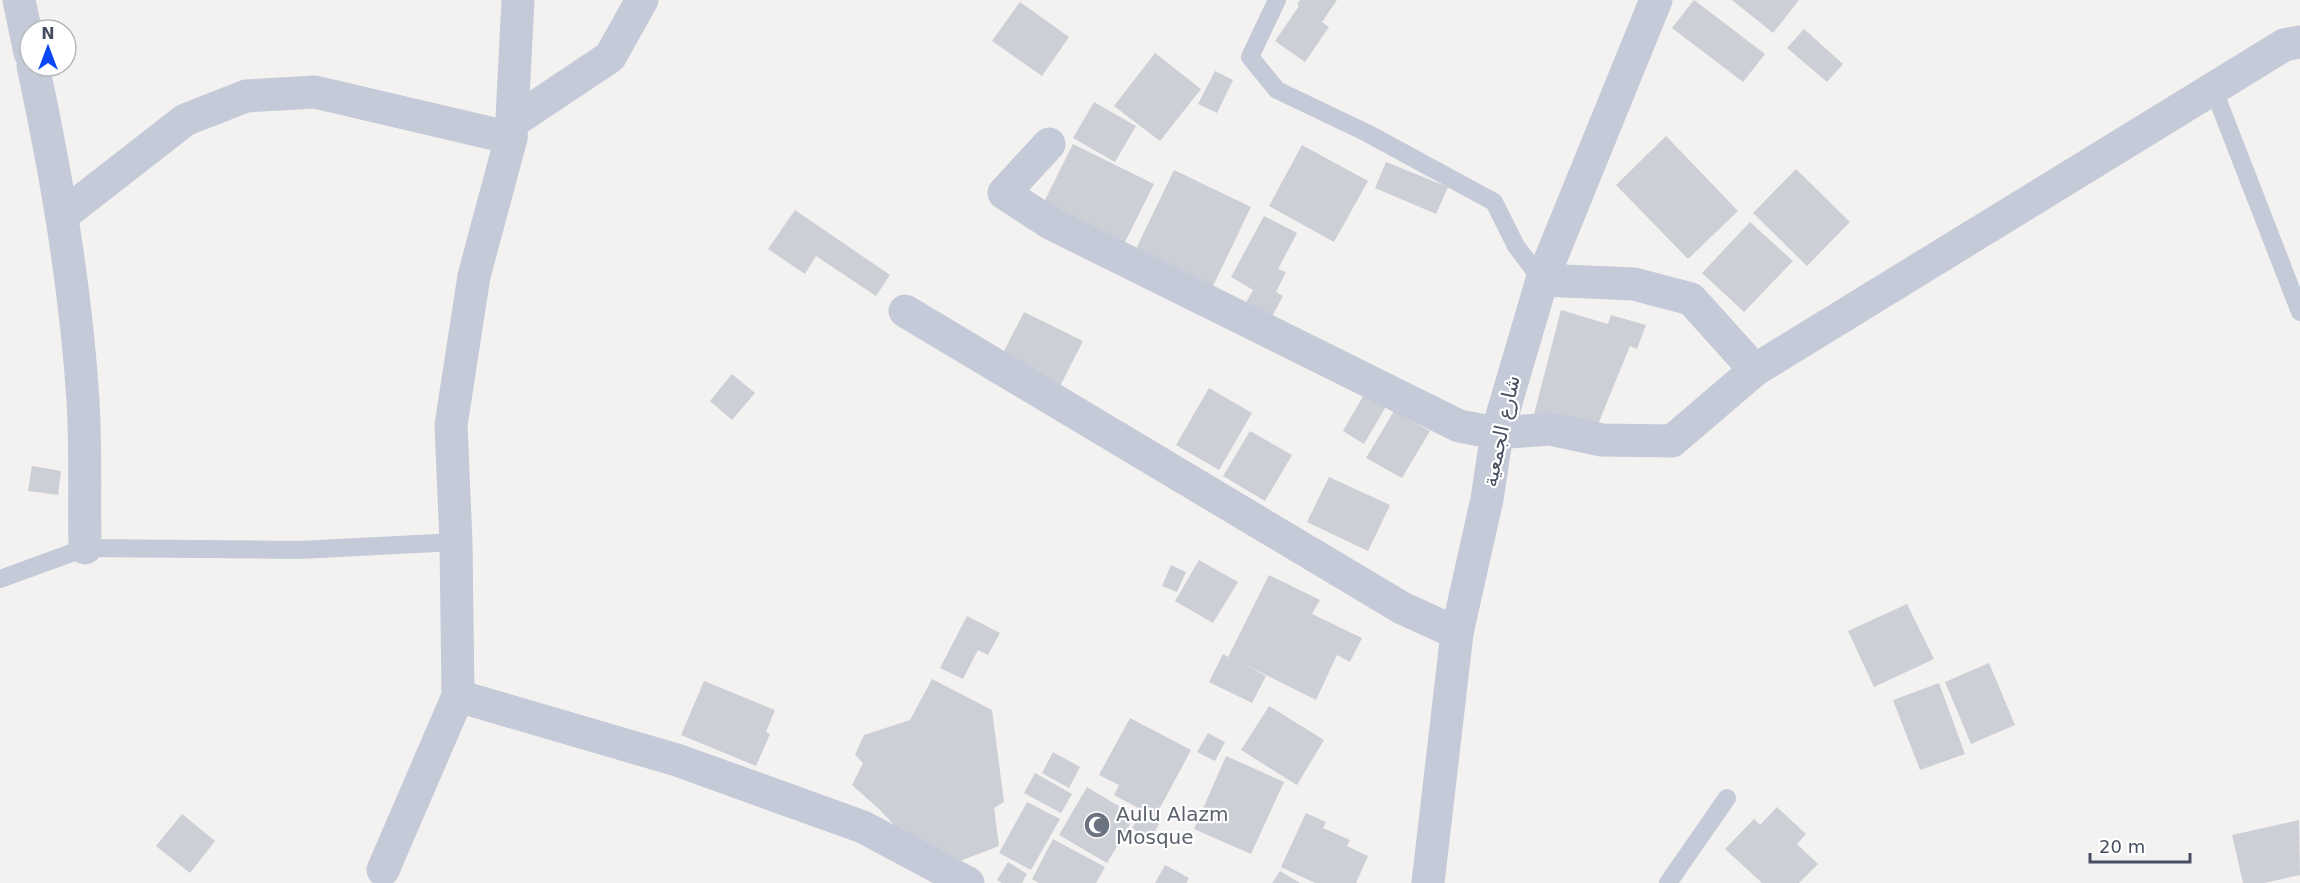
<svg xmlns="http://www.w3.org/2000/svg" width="2300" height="883" font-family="'DejaVu Sans','Noto Naskh Arabic',sans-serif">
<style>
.building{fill:#cdcfd7}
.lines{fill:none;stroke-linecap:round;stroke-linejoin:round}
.service{stroke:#c4cad7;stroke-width:18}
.minor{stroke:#c4cad7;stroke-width:33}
.tertiary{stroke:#c4cad7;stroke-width:33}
.labels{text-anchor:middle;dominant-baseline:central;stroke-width:4.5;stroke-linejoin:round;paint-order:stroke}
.street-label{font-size:20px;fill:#475060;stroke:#fff}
.worship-label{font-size:20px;fill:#5b616d;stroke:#fff;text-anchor:start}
</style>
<rect width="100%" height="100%" fill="#f4f1f1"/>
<g class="building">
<path d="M1300,0H1337L1322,22L1329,27L1305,62L1275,41L1299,6L1297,4Z"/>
<path d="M1694,0L1765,54L1743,82L1672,28Z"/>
<path d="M1732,0H1799L1773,33Z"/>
<path d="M1020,2L1069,37L1042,76L992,41Z"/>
<path d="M1804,29L1843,64L1827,82L1787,48Z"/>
<path d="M1155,53L1201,89L1160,141L1114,106Z"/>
<path d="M1215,71L1233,80L1217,113L1198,104Z"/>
<path d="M1094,102L1136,126L1115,162L1073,138Z"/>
<path d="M1666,136L1738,211L1688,259L1616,185Z"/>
<path d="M1073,144L1154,184L1123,246L1042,206Z"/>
<path d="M1302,145L1368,181L1334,242L1269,206Z"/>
<path d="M1386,162L1448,187L1436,214L1375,188Z"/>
<path d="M1796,169L1850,222L1807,266L1753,213Z"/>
<path d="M1174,170L1251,207L1212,288L1135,251Z"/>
<path d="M795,210L890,275L876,296L816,256L805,274L768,249Z"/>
<path d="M1264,216L1297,233L1278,269L1286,272L1276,292L1283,296L1269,322L1243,308L1253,290L1231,277Z"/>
<path d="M1750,222L1793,261L1744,312L1702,273Z"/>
<path d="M1561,310L1608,324L1611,315L1646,325L1637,349L1630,346L1594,434L1533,418Z"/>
<path d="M1024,312L1083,341L1059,388L1000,359Z"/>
<path d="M732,374L755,393L732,420L710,401Z"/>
<path d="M1209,388L1252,413L1219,470L1176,445Z"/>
<path d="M1366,391L1388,403L1364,444L1343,431Z"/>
<path d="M1394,411L1430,431L1402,478L1366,458Z"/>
<path d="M1250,431L1292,455L1265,501L1223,476Z"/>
<path d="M32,466L61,471L58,495L28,491Z"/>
<path d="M1329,477L1390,505L1368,551L1307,522Z"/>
<path d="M1199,560L1238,582L1213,623L1175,601Z"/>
<path d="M1171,565L1186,572L1177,592L1162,586Z"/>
<path d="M1269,575L1320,600L1312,614L1362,638L1350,662L1337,655L1316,700L1246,665L1266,676L1252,703L1209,682L1223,654L1228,657Z"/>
<path d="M1907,604L1934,659L1874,687L1848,631Z"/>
<path d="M967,616L1000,633L988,655L978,650L963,679L940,668Z"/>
<path d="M1989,663L2015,725L1971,744L1945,682Z"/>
<path d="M932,679L992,710L1004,802L994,808L999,846L960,861L911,843L879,809L852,785L863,763L855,755L864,735L910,720Z"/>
<path d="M704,681L775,710L766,732L770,734L756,766L681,735Z"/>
<path d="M1939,683L1965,754L1920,770L1893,700Z"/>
<path d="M1269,706L1324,740L1297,785L1241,750Z"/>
<path d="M1130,718L1191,750L1155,817L1114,795L1119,785L1099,775Z"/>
<path d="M1208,733L1225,742L1215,761L1197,752Z"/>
<path d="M1053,752L1080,767L1069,788L1042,773Z"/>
<path d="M1226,756L1284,782L1251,854L1194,829Z"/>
<path d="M1035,773L1072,794L1061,813L1024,793Z"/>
<path d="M1087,787L1135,816L1107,863L1059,835Z"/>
<path d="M1027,802L1060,819L1031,870L999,853Z"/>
<path d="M1777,807L1806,834L1797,844L1818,864L1799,883H1762L1725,849L1754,819L1760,825Z"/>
<path d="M1141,813L1159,824L1151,839L1132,828Z"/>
<path d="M1306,813L1326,822L1323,828L1350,840L1347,846L1368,856L1356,883H1315L1281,867Z"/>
<path d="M182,814L215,841L190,873L156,846Z"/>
<path d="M2299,820L2300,875L2264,883H2243L2232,835Z"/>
<path d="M1053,839L1105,867L1096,883H1039L1032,879Z"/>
<path d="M1008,862L1027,874L1022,883H1002L997,880Z"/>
<path d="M1165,865L1189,878L1186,883H1155Z"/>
<path d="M1280,871L1300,883H1272Z"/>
</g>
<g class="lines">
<g class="service">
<path d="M1277,0L1250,57L1277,90L1367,133L1494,202L1516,246L1542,280"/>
<path d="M2213,88L2300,312"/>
<path d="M0,579L85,548L300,550L456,542"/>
<path d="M1668,883L1727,798"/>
</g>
<g class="minor">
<path d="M19,0L30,53"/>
<path d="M33,66C57,177 76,288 83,401C86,450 84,499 85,548"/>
<path d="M514,121L610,57L642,0"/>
<path d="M1049,144L1004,193L1050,223L1459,426L1497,433L1550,429L1602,440L1672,441L1755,370"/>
<path d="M63,215L185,120L246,96L315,92L511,138"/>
<path d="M1542,280L1634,284L1691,299L1755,370L2284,45L2300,42"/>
<path d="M905,311L1402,608L1457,633"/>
<path d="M458,696L677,760L863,827L968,883"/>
<path d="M383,870L458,696L456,542L451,425L474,276L511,138L518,0"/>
</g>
<path class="tertiary" d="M1428,883L1457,633L1487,499L1497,433L1542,280L1656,0"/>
</g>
<defs>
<symbol id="mosque-disc" viewBox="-11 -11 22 22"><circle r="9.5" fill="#6b7280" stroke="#fff"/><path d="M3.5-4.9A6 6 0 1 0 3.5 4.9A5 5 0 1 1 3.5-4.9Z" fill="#fff"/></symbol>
</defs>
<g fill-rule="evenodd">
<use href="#mosque-disc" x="1082" y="810" width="30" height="30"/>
</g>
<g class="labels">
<g class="street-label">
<text transform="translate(1501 431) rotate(-78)">شارع الجمعية</text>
</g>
<g class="worship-label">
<text x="1116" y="814">Aulu Alazm<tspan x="1116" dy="23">Mosque</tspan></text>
</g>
</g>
<g transform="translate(48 48)"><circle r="28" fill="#ffffff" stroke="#b5b9bf" stroke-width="1.5"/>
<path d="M0-4.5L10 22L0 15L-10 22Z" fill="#0a48f5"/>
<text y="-9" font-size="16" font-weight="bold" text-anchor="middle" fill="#475060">N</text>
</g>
<path d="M2090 853v9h100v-9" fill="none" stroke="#475060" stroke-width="3"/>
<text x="2099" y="853" font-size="18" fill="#475060" stroke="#ffffff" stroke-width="4.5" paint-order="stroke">20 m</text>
</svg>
